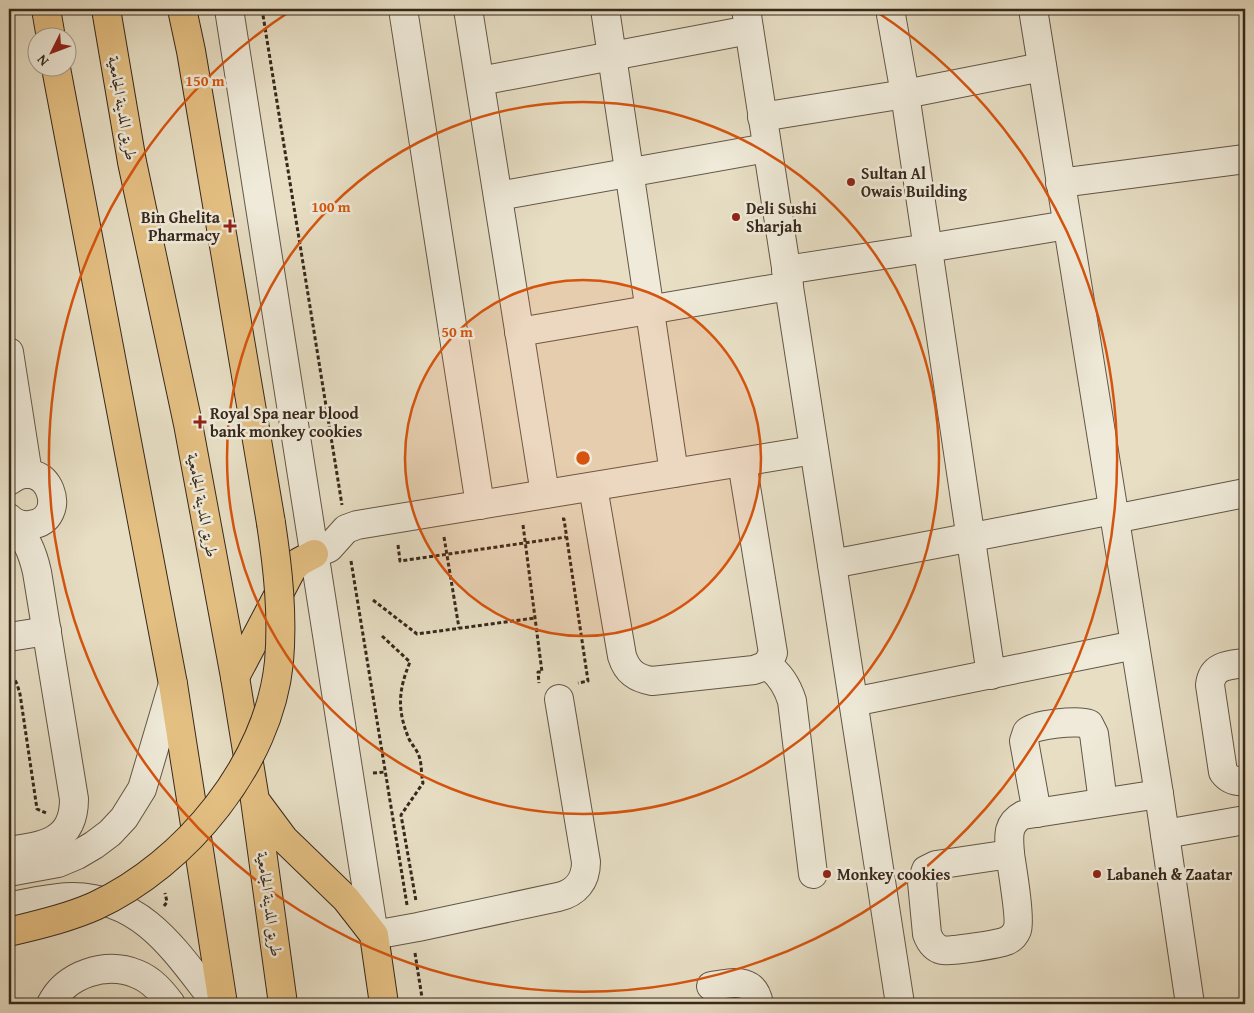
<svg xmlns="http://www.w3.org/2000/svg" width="1254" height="1013" font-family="'Gentium Book Plus',Amiri,serif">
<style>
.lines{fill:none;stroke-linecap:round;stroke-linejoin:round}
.minor-casing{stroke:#635646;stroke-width:30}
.major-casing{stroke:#37281c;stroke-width:30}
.path{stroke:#37281c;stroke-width:3;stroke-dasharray:4 2.5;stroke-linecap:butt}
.minor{stroke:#efead9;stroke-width:28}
.major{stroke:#e4bf82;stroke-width:28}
.major-bridge-casing{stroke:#37281c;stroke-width:30;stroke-linecap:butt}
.major-bridge{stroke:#e4bf82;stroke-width:28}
.ring{fill:none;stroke:#d6540e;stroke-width:2.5}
.poi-dot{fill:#8f2418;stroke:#efead9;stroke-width:2}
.labels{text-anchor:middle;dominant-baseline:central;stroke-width:5;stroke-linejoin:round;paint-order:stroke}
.street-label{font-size:16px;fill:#37281c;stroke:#efead9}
.poi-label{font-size:16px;font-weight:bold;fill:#37281c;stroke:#efead9;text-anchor:start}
.centre{fill:#d6540e;stroke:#efead9;stroke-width:2.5}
.ring-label{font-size:15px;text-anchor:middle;font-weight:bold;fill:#d6540e;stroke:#efead9;stroke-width:5;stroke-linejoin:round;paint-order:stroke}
</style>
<rect width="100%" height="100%" fill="#e7dec4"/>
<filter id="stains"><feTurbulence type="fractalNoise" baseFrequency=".004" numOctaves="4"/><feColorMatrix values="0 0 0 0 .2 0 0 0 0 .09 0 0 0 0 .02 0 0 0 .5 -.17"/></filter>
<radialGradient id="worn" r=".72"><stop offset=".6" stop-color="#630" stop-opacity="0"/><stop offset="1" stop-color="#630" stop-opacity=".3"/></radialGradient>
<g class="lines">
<g class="minor-casing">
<g id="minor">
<path d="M229,9L374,935L418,927L558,897C576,893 586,881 586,862L559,699"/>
<path d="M403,9L480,505"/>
<path d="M468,9L545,494"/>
<path d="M605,9L674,473"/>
<path d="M746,9L900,1004"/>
<path d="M890,9L905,94L991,675"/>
<path d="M1033,9L1159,794L1190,1004"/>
<path d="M480,81L749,30"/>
<path d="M762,117L905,94L1042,67"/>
<path d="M1060,183L1245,159"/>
<path d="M498,196L767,148"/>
<path d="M786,270L928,248L1067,225"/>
<path d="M519,332L789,286"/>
<path d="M9,352L28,474"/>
<path d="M9,481C48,452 72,520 30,525C22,526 15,524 9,518"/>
<path d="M593,487L622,656C627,672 636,678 652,681L754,670L767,665L773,653L742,462"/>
<path d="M1114,519L1245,493"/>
<path d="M314,554L329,548L346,529L357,525L814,450"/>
<path d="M832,564L1113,510"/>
<path d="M9,637L47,631"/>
<path d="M1245,663C1229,665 1212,665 1210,685L1223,772C1229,780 1235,782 1245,781"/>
<path d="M767,665C780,674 787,685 792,701L813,874"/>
<path d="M853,702L1135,645"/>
<path d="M1037,813L1024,741L1027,732C1035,724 1078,720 1089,724L1094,734L1103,802"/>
<path d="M1165,834L1245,820"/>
<path d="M9,851C44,846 74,842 74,799L37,572C32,550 26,538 11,521"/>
<path d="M1010,854C1012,867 1021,921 1017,930C1015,935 1011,939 1006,941C999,944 950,952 942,950C934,948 930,942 927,934L922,882L926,870L936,865Z"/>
<path d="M1010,854C1009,838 1006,824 1023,815L1159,794"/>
<path d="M9,872L58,863L77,855L94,845L110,833L124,818L142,789L173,684"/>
<path d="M9,906C30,903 52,897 73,897C145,898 177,954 217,1004"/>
<path d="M711,986C732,983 754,976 759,1004"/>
<path d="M51,1004C66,974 106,961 137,974C152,980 162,992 171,1004"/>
</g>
</g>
<g class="major-casing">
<g id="major">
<path d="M46,9L51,38"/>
<path d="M106,9L132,162L188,424L235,677L255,800L283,1004"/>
<path d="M182,9L191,51L271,523"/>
<path d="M56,68L173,684L223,1004"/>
<path d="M235,677L292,569L299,562L314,554"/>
<path d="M258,804L284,839L346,899L374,935L384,1004"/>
</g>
</g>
<g class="path">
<path d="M262,9L342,505"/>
<path d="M562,519H564L588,681L578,683"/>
<path d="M523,525L542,672H538L539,683"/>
<path d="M444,537L459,628"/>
<path d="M398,545L400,561L566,537"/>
<path d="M351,561L407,905"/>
<path d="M373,600L417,634L535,618"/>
<path d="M382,636L410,662C398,691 397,710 409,739C412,745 417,750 419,756C422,764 421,775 423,783L401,815L416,901"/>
<path d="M9,669L17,684L20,694L37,809L46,813"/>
<path d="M373,773L385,772"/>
<path d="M164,906L167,902L165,893"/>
<path d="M415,953L423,1004"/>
</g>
<use href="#minor" class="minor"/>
<use href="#major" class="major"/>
<g class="major-bridge-casing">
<path id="major-bridge" d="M9,932C37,925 68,918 95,906C186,864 269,763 279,662C283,615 278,569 271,523"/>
</g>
<use href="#major-bridge" class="major-bridge"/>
</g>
<circle cx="583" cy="458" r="178" fill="#d6540e" fill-opacity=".12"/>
<g class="ring">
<circle cx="583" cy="458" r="178"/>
<circle cx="583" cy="458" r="356"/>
<path d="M874 10A534 534 0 1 1 292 10"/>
</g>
<g class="poi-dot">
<circle cx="851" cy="182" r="5"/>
<circle cx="736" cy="217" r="5"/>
<path d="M227.5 218.5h5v5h5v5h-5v5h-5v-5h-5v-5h5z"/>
<path d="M197.5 414.5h5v5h5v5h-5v5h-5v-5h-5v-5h5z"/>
<circle cx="827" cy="874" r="5"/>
<circle cx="1097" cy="874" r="5"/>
</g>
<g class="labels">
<g class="street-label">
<text transform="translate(123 108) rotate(80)">طريق المدينة الجامعية</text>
<text transform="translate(203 505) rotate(79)">طريق المدينة الجامعية</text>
<text transform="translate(270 904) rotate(82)">طريق المدينة الجامعية</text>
</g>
<g class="poi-label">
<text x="861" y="173">Sultan Al<tspan x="861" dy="18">Owais Building</tspan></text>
<text x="746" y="208">Deli Sushi<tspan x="746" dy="18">Sharjah</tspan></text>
<text x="220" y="217" text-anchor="end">Bin Ghelita<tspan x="220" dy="18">Pharmacy</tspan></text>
<text x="210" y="413">Royal Spa near blood<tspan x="210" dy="18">bank monkey cookies</tspan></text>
<text x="837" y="874">Monkey cookies</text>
<text x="1107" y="874">Labaneh &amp; Zaatar</text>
</g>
</g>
<circle cx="583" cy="458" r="8" class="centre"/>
<g class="ring-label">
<text x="205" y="86">150 m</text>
<text x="331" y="212">100 m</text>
<text x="457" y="337">50 m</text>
</g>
<rect width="1254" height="1013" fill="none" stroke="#e7dec4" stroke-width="30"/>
<rect x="10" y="10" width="1234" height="993" fill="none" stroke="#37281c" stroke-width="2.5"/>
<rect x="15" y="15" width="1224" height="983" fill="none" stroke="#37281c"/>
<g transform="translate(52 52) rotate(228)"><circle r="24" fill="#efead9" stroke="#a59c8d"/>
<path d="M0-4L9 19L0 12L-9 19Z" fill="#8f2418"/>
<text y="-8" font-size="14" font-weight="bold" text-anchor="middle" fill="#37281c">N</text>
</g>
<rect width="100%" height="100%" filter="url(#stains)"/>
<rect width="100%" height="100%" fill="url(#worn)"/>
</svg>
